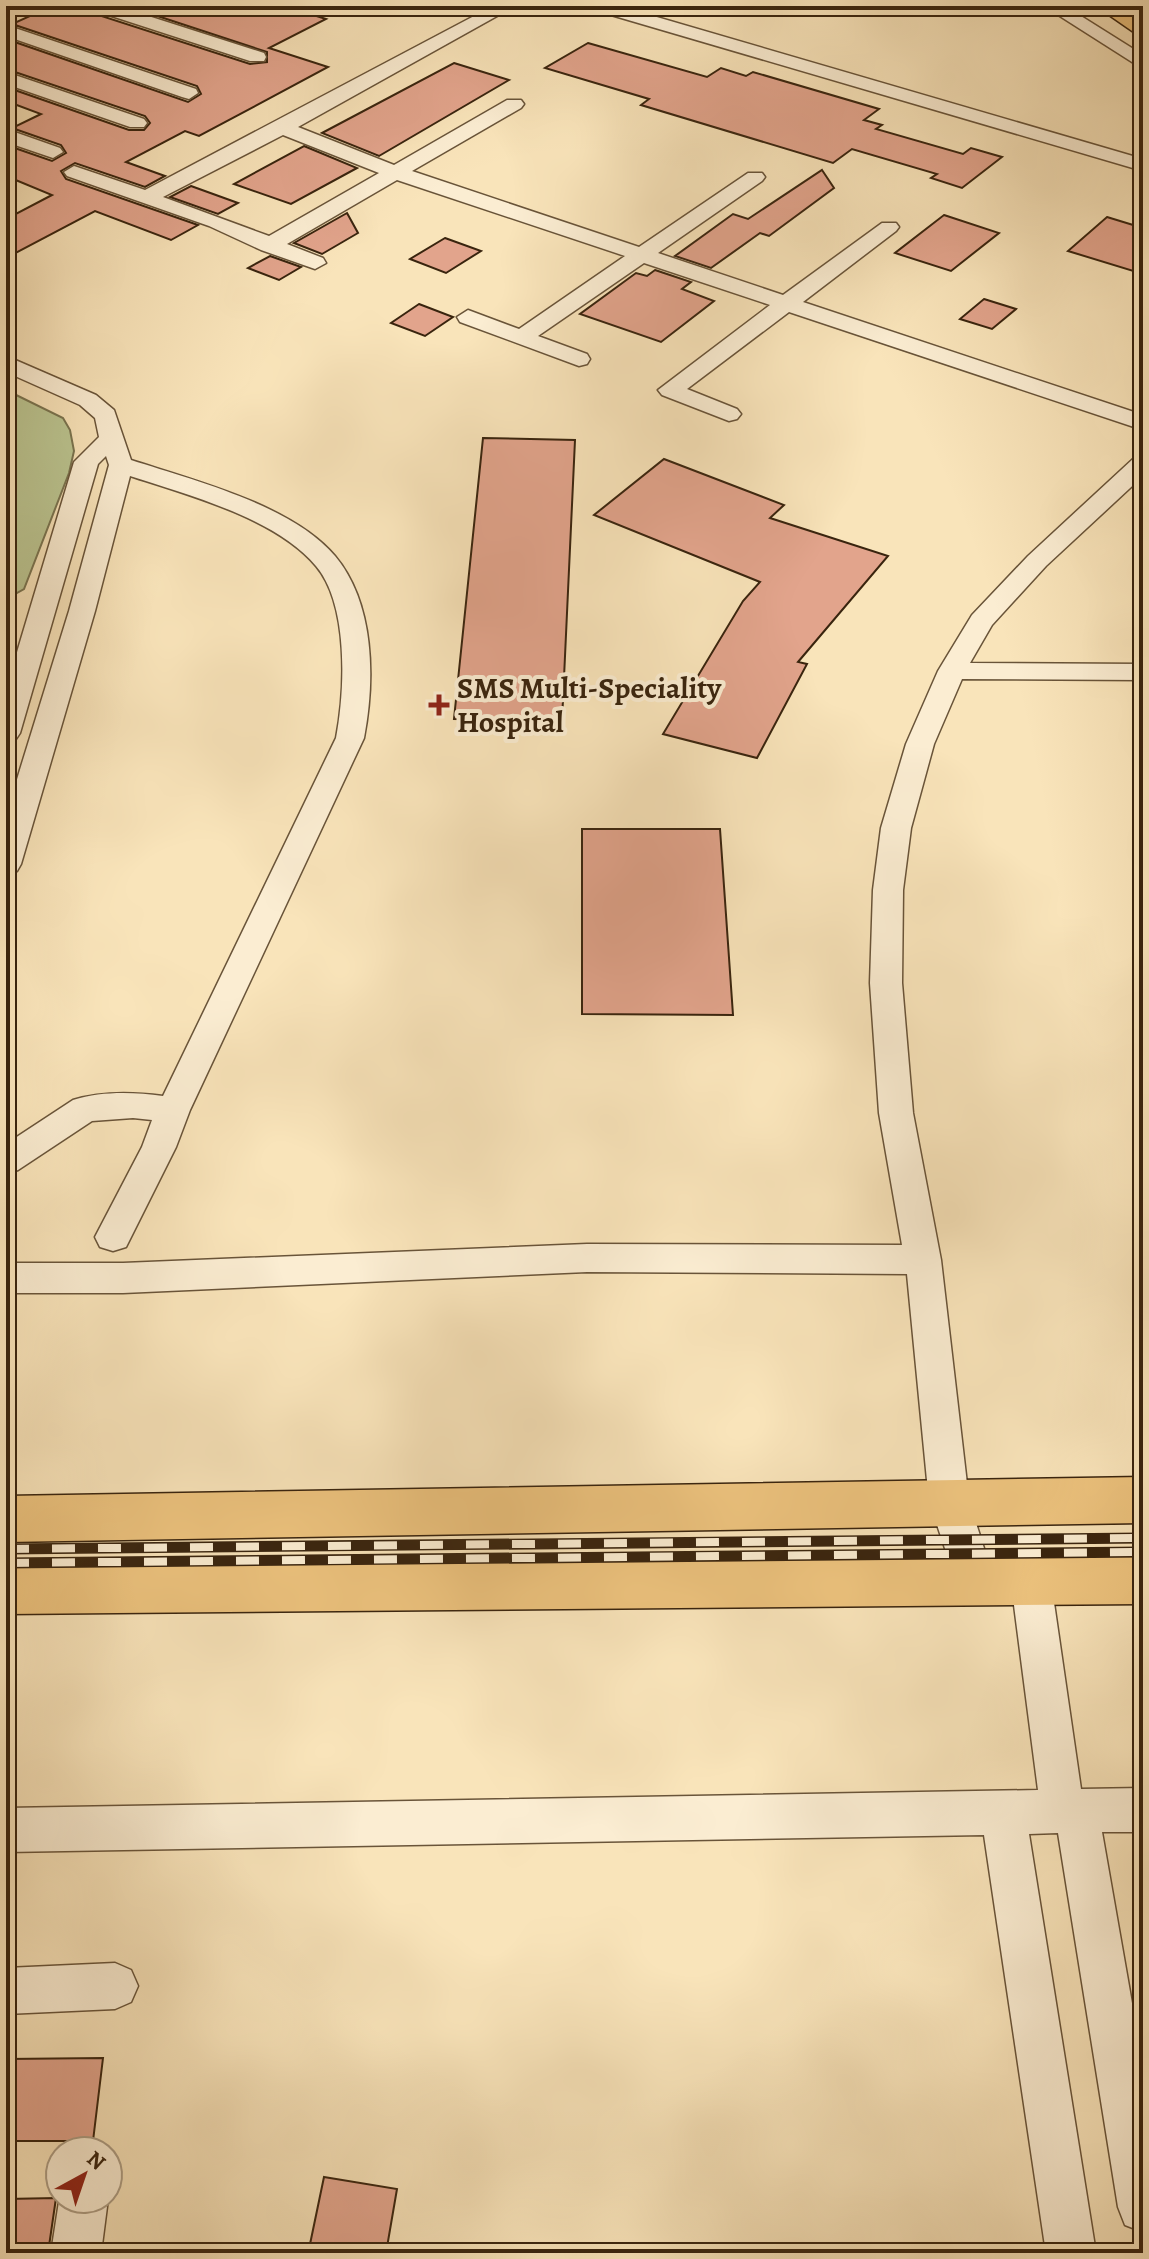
<svg xmlns="http://www.w3.org/2000/svg" width="1149" height="2259" font-family="Alegreya,serif">
<style>
.green{fill:#bbc591;stroke:#7a7450;stroke-width:2}
.building{fill:#e2a48c;stroke:#39240e;stroke-width:2}
.lines{fill:none;stroke-linecap:round;stroke-linejoin:round}
.minor-casing{stroke:#695439;stroke-width:3}
.major-casing{stroke:#39240e;stroke-width:3}
.highway-casing{stroke:#39240e;stroke-width:3}
.minor{fill:#fbedd2;fill-rule:evenodd}
.major{fill:#ecc27d;fill-rule:evenodd}
.highway{fill:#ecc27d;fill-rule:evenodd}
.rail-casing{stroke:#39240e;stroke-width:11}
.rail{stroke:#fbedd2;stroke-width:8;stroke-dasharray:23;stroke-linecap:butt}
.poi-dot{fill:#8f2418;stroke:#fbedd2;stroke-width:3}
.labels{text-anchor:middle;dominant-baseline:central;stroke-width:8;stroke-linejoin:round;paint-order:stroke}
.poi-label{font-size:30px;font-weight:bold;fill:#39240e;stroke:#fbedd2;text-anchor:start}
</style>
<rect width="100%" height="100%" fill="#f9e4ba"/>
<filter id="stains"><feTurbulence type="fractalNoise" baseFrequency=".0025" numOctaves="4"/><feColorMatrix values="0 0 0 0 .2 0 0 0 0 .09 0 0 0 0 .02 0 0 0 .5 -.17"/></filter>
<radialGradient id="worn" r=".72"><stop offset=".6" stop-color="#630" stop-opacity="0"/><stop offset="1" stop-color="#630" stop-opacity=".3"/></radialGradient>
<path class="green" d="M6,390L63,418L70,430L74,451L69,473L24,589L6,599Z"/>
<g class="building">
<path d="M52,6H87L92,13L250,64L267,62V52L127,6H285L326,19L269,48L328,67L199,136L185,131L126,162L165,176L145,187L75,163L61,171L66,179L198,225L171,240L95,211L6,258V219L52,195L6,176V145L52,161L66,153L61,145L12,128L41,114L6,101V87L129,130H144L150,123L145,116L6,69V39L188,102L201,94L197,86L12,24Z"/>
<path d="M588,43L707,77L721,68L746,76L753,72L879,109L864,120L882,125L876,129L963,154L971,148L1002,157L962,188L931,178L937,174L852,149L833,163L641,105L649,99L545,68Z"/>
<path d="M454,63L509,80L379,156L322,133Z"/>
<path d="M304,146L357,168L291,204L234,184Z"/>
<path d="M822,170L834,188L769,236L760,233L711,268L675,256L733,214L748,219Z"/>
<path d="M191,186L238,203L218,214L170,197Z"/>
<path d="M347,213L358,233L322,254L294,243Z"/>
<path d="M944,215L999,233L951,271L895,253Z"/>
<path d="M1107,217L1143,228V274L1068,251Z"/>
<path d="M445,238L481,251L446,273L410,259Z"/>
<path d="M270,256L301,267L279,280L248,268Z"/>
<path d="M655,270L691,282L682,289L714,301L661,342L580,314L636,273L647,276Z"/>
<path d="M984,299L1016,309L992,329L960,319Z"/>
<path d="M419,304L453,317L425,336L391,323Z"/>
<path d="M483,438L575,440L562,721L454,719Z"/>
<path d="M664,459L784,505L770,518L888,556L798,662L807,664L757,758L663,734L743,601L760,582L594,515Z"/>
<path d="M582,829H720L733,1015L582,1014Z"/>
<path d="M103,2058L93,2141H6V2059Z"/>
<path d="M324,2177L397,2189L386,2253H336L309,2249Z"/>
<path d="M56,2198L48,2253H6V2199Z"/>
</g>
<g class="lines">
<g class="minor-casing">
<g id="minor">
<path d="M90,6H117L264,53L266,57L264,61H250L93,10Z"/>
<path d="M493,6H515L298,127L394,165L507,100H521L524,104L521,108L412,171L639,247L748,173H762L765,177L762,181L658,253L783,295L882,223H896L899,227L896,231L803,302L1143,415V430L789,312L687,389L737,409L741,414L737,419L729,421L662,395L658,390L770,305L644,263L538,336L587,354L590,359L587,364L579,366L460,322L457,317L468,310L519,329L625,256L397,180L287,244L323,258L326,263L315,269L261,250L209,226L67,176L64,172L74,166L145,190ZM283,135L379,173L269,236L163,197Z"/>
<path d="M591,6H619L1143,159V171L594,10Z"/>
<path d="M1044,6H1065L1143,55V69Z"/>
<path d="M6,25L196,89L198,93L189,99L182,97L6,36Z"/>
<path d="M6,72L144,119L147,123L144,127H130L6,84Z"/>
<path d="M6,129L60,148L63,152L53,158L6,142Z"/>
<path d="M6,356L96,395L114,410L131,460C193,480 292,505 335,556C375,604 375,680 364,738L190,1110L176,1147L126,1247L113,1251L100,1247L95,1237L142,1147L152,1120L133,1118L92,1121L18,1170L6,1174V1144L73,1100C102,1091 133,1092 163,1096L336,738C345,691 349,605 316,566C276,518 188,495 130,476L95,611L21,864L17,871L6,874V815L69,611L109,465L106,456L98,464L20,733L16,739L6,742V689L74,462L99,437L95,418L80,405L6,372Z"/>
<path d="M1143,456V476L1046,566L992,625L970,663L1143,664V680L962,679L934,744L911,828L903,890L902,983L913,1113L941,1260L969,1501L995,1583L989,1596L975,1602L961,1596L929,1501L907,1274L587,1272L123,1293H6V1263H123L587,1244L902,1245L879,1113L870,983L873,890L881,828L906,744L938,671L972,615L1028,556L1134,458Z"/>
<path d="M1031,1563L1045,1569L1051,1582L1081,1789L1143,1788V1832H1102L1143,2066V2232L1125,2225L1118,2207L1058,1833L1029,1834L1096,2253H1046L984,1835L6,1852V1808L1038,1790L1011,1582L1017,1569Z"/>
<path d="M115,1963L131,1970L138,1986L131,2002L115,2009L6,2014V1968Z"/>
<path d="M60,2195V2199H108L101,2253H51Z"/>
</g>
</g>
<g class="major-casing">
<g id="major">
<path d="M1143,1477V1523L6,1542V1496Z"/>
<path d="M1143,1556V1604L6,1614V1566Z"/>
</g>
</g>
<g class="highway-casing">
<path id="highway" d="M1096,6H1123L1143,18V35L1135,33Z"/>
</g>
<use href="#minor" class="minor"/>
<use href="#major" class="major"/>
<use href="#highway" class="highway"/>
<g class="rail-casing">
<g id="rail">
<path d="M6,1549L1143,1538"/>
<path d="M6,1563L1143,1552"/>
</g>
</g>
<use href="#rail" class="rail"/>
</g>
<path class="poi-dot" d="M435 693h8v8h8v8h-8v8h-8v-8h-8v-8h8z"/>
<g class="labels">
<g class="poi-label">
<text x="457" y="688">SMS Multi-Speciality<tspan x="457" dy="34">Hospital</tspan></text>
</g>
</g>
<rect width="1149" height="2259" fill="none" stroke="#f9e4ba" stroke-width="32"/>
<rect x="8" y="8" width="1133" height="2243" fill="none" stroke="#39240e" stroke-width="4"/>
<rect x="16" y="16" width="1117" height="2227" fill="none" stroke="#39240e" stroke-width="2"/>
<g transform="translate(84 2175) rotate(40)"><circle r="38" fill="#fbedd2" stroke="#ad9d84" stroke-width="2"/>
<path d="M0-6L14 30L0 20L-14 30Z" fill="#8f2418"/>
<text y="-12" font-size="22" font-weight="bold" text-anchor="middle" fill="#39240e">N</text>
</g>
<rect width="100%" height="100%" filter="url(#stains)"/>
<rect width="100%" height="100%" fill="url(#worn)"/>
</svg>
